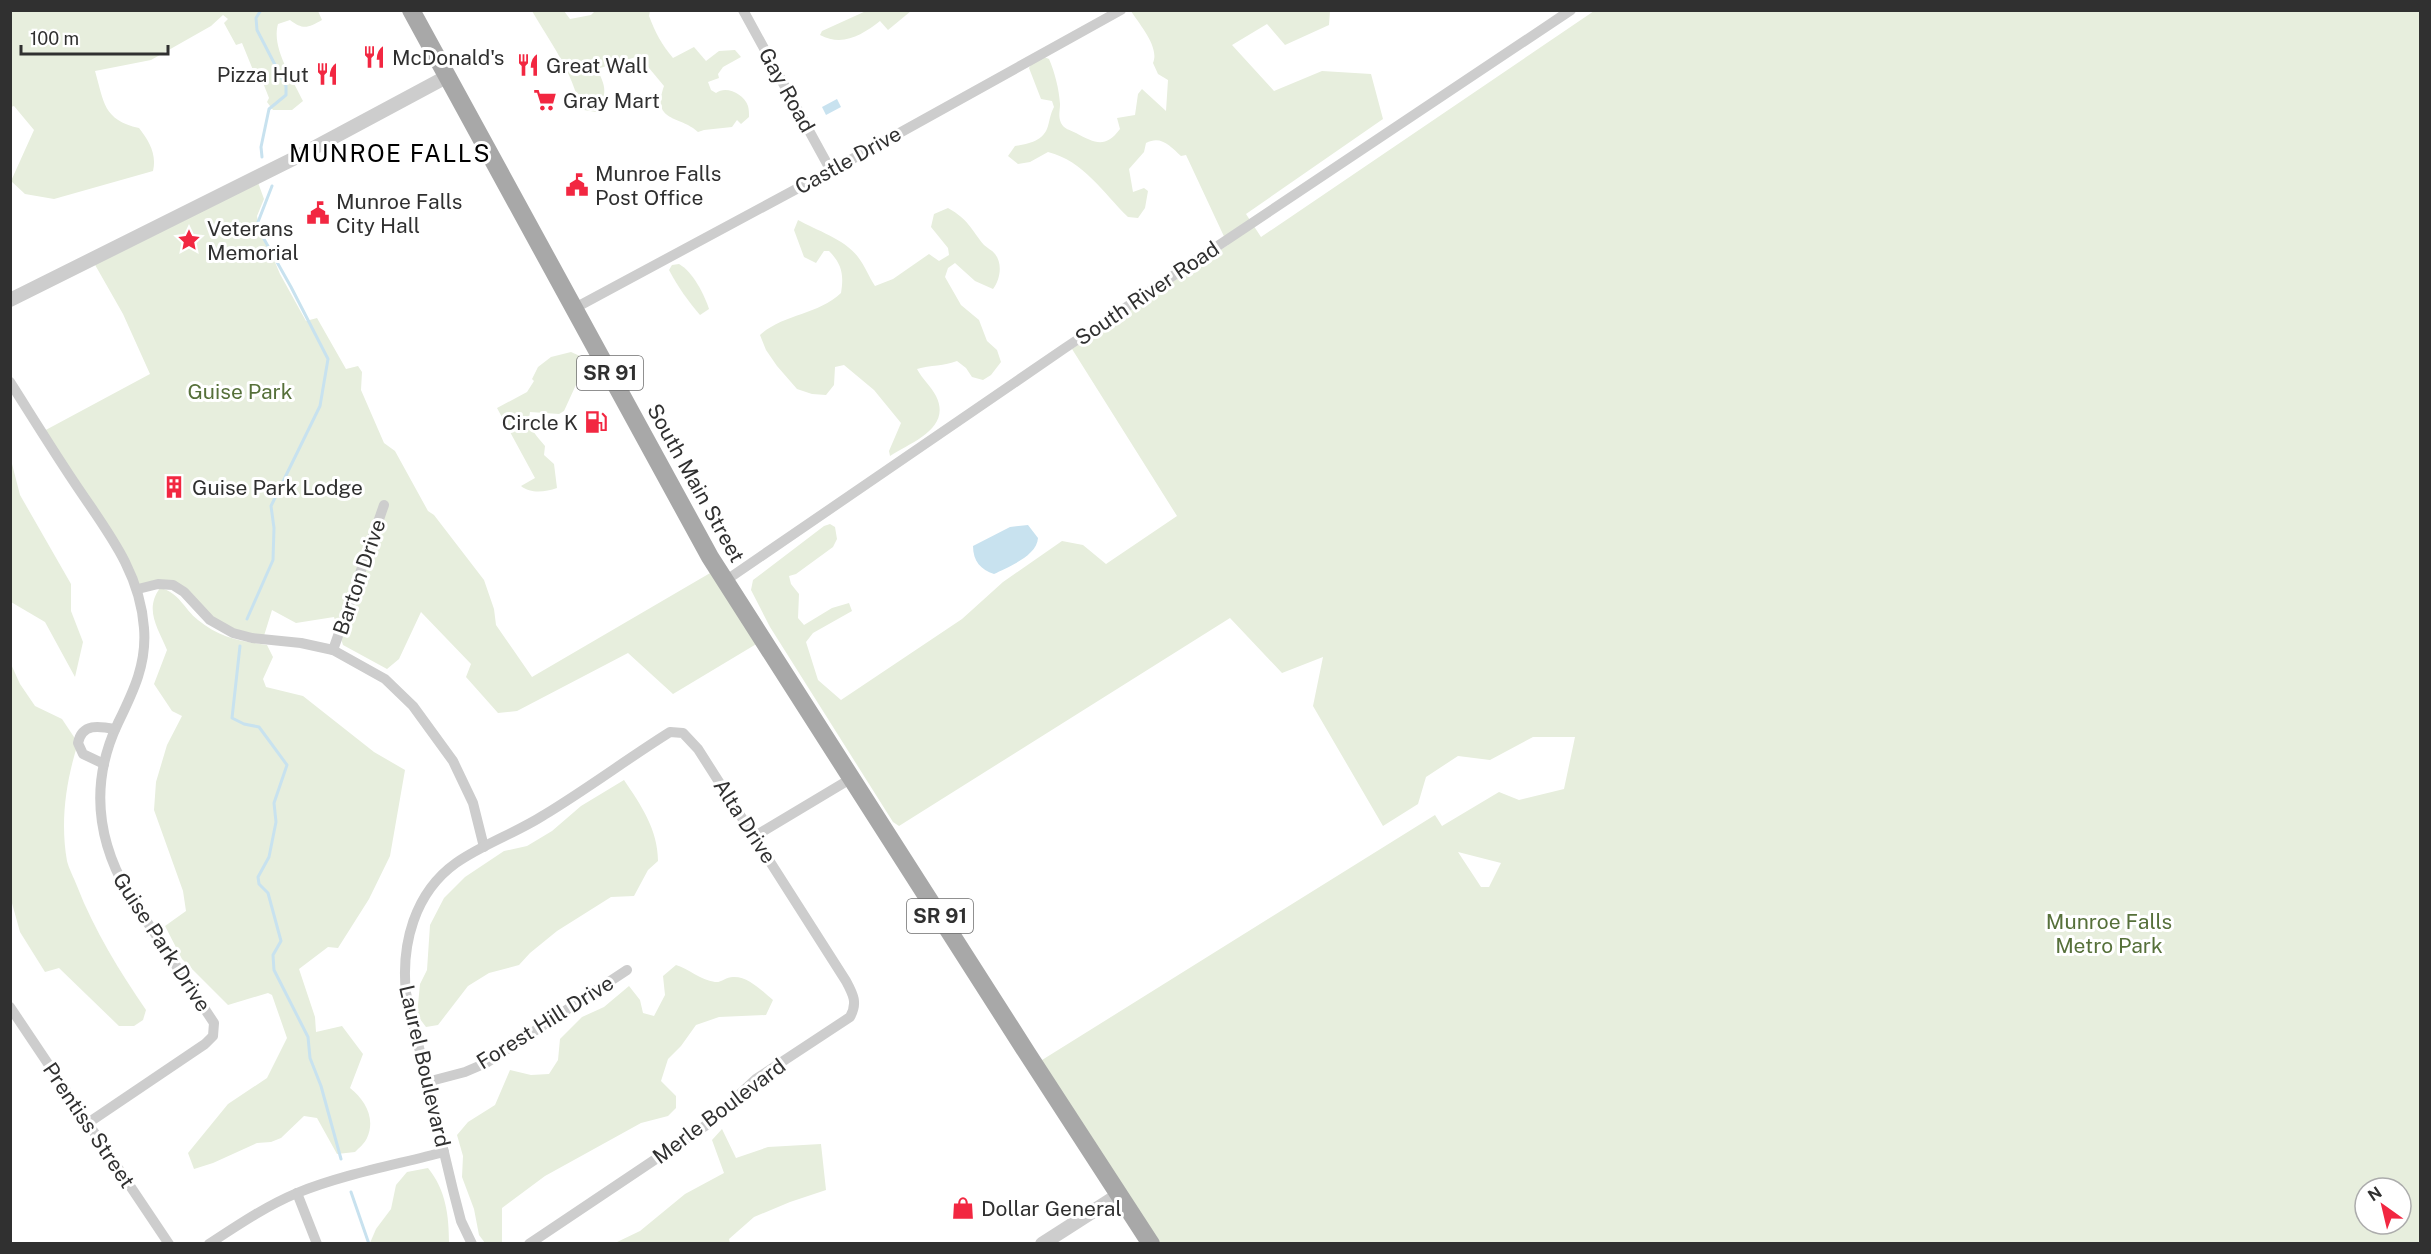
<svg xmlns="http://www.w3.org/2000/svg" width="2431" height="1254" font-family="'Public Sans',sans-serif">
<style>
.green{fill:#e7eedd;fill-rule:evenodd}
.water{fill:#c8e2ef}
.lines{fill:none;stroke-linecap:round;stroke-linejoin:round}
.stream{stroke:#c8e2ef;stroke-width:3}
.minor{stroke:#cdcdcd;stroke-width:10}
.tertiary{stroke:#cdcdcd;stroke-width:14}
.primary{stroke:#a8a8a8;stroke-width:18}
.rail{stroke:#858585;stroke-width:3;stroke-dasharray:6 4.5;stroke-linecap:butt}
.labels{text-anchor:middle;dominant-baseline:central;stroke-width:6;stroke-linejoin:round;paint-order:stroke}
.shield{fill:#fff;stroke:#6e6e6e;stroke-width:1.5}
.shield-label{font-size:20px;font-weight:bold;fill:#303030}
.poi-label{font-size:21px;fill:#303030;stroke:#fff;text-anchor:start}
.street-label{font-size:21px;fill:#303030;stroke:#fff}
.park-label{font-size:21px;fill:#56703a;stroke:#fff}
.quarter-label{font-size:24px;letter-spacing:1.5px;fill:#000;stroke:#fff}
</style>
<rect width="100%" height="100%" fill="#fff"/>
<g class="green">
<path d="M318,11L322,20C308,28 303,30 290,20L278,24C271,48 293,79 303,101L292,110H273L267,102L269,98L258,70H253L242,43L236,45L224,23L228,19L223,15L211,26L151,60L95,71C104,102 103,120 139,128C149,141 157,154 153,171L54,199L25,194L11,181L34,130L14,106L11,107V11Z"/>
<path d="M532,11H564L570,19L591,15L595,11H650L649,16C655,32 662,45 673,58L694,47L706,61L719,51L735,50L741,57L723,67L718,74L719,78L708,82L711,90L716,93C726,85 744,94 748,106C749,110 749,113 749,117L741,124L737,120L732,127L704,130L698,132C680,115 651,123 664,86L639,56L597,69C606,87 608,94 596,112L584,110L579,107C575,75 548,39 532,11Z"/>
<path d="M866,11H911L888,30L880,21C862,35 843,47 820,35L822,31Z"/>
<path d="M1131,11H1330L1329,25L1285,45L1267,24L1232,45L1274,91L1322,71L1371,74L1383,119L1246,214L1261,237L1594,11H2420V1243H1151L1034,1065L1435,815L1442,826L1499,792L1519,800L1564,789L1575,737H1533L1490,760L1458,756L1426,777L1418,804L1383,826L1313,706L1323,657L1282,673L1230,618L899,826L893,822L770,627L751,590L753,580L824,526L830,524L835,527L837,539L833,547L796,574L789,576L791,584L799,594L798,618L804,625L832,608L849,603L852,611L813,633L806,642L818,680L841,700L962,619L1003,582L1062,541L1083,545L1106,564L1177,516L1072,349L1228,245L1186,155L1181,156C1170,146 1161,135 1146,143L1144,152L1129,169L1133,192L1144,188L1148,191L1145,208L1138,218L1128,217C1103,193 1084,161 1048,152L1030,162L1018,164L1008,156L1015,146C1028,144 1044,141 1048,126C1050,119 1050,115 1054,107L1052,101L1041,99L1029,68L1033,61L1044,57L1049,59C1055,73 1059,89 1060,104C1060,111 1058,116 1061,123C1064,129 1070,130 1076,133C1095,143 1105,149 1120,129L1117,118L1135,115L1138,94L1142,89L1166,111L1168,80L1158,74L1153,63C1160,47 1139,24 1131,11ZM1458,852L1501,863L1489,887H1481ZM2365,1188H2401V1224H2365Z"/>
<path d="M256,177L264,199L257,216L258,222L280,274L306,321L317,318L346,369L358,366L362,372L361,390L384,443L395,451L428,511L434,515L484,580L494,609L496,625L532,677L717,569L763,640L673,694L628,653L517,711L498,713L466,677L471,664L421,612L399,659L387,669L343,645L334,617L296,623L272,610L263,639L233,633L173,585L138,589L42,432L150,374L123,314L94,263Z"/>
<path d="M948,208C969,220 970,228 984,245C987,248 992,250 995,254C1003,264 1000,280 993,289L975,281L955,263L948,268L945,277L961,305L979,320L987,341L997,350L1001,362L991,375L983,380L972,377L966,368L957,361C945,366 930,365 917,369C922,379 931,386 936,396C952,428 912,442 890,456L889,451L901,423L874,390L844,365L835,367L834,385L826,395L812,394L797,389L777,366L766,350L760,335C783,314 818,315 841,293C844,275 842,264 829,251H824L816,263L804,257L794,230L798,220C816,230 846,240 858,257C865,266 869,277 875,286L893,279L929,254L939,261L949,255L948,248L931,227L934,214Z"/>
<path d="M679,264C693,272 704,294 709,309L700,315C688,301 678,287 669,270L672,265Z"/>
<path d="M571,352L580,356L585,365L564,411L559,414L530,412C527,427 536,435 545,446L544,455L554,464L557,488C545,492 531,494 521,486L535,478L497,408L527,392L534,381L532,379L538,367L551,357Z"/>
<path d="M11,460L20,495L71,584V611L83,642L75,677L45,622L11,602Z"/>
<path d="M160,588C179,592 184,609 198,620C220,638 240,641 267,645L273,657L263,679L266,687L303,696L374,752L405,770L390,856L369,899L338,948L328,947L299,969L315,1017L316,1032L342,1026L363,1054L350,1088C365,1100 376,1118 367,1138C365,1143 359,1148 355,1152L337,1154L317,1118L304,1116L281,1138L271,1142L257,1143L213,1163L194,1169L188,1153L228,1104L267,1078L287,1038L272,995L268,993L228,1005L182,959L165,926L186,911L183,891L154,810L156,782L167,745L182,716L172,711L154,684L167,650C158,628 144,610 160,588Z"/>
<path d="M10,662L20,684L35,706L62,719L78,743C66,781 60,821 67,861C69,869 74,878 77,886C94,930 120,972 146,1010L143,1020L134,1026H119L59,968L45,972L20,932L10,896Z"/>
<path d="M624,780C641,805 658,830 658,861L648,870L634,896L611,897L557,931L530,953L519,965L489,973L468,986L438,1025L426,1027L417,1015L420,984L427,970L430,925L444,898L465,877L504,851L527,846L552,831L581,806Z"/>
<path d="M676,965C689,969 700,980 715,982C721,983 726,977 733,977C748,976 762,991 773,1000L766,1015L719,1017L696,1025L681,1046L668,1059L661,1081L676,1096V1108L668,1116L641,1123L545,1176L502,1208V1242L485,1243L479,1235L474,1209L462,1177L463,1156L457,1135L468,1122L495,1105L510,1070L531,1075L549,1074L558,1060L560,1039L582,1017L604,1007L629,986L640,1000L643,1013L654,1016L665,995L663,976Z"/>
<path d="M722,1129L736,1158L768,1147L821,1144L826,1190L790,1202L754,1217L729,1239L730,1243H615L640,1231L685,1194L724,1173L712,1140Z"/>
<path d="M428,1168C446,1190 449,1216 449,1243H370L376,1229L391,1209L396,1185L407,1172Z"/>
</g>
<g class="water">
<path d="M837,99L841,107L826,115L822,107Z"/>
<path d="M1028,525L1038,538C1037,556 1008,567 994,574C981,570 973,561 973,546L1010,527Z"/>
</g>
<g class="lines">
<g class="stream">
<path d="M261,10L256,18L257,30L286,86V95L269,109L261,147L262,157"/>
<path d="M247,619L273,560L274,528L271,506L320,406L328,359L291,287L264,239L258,222L272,186"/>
<path d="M240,646L232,718L244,724L259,727L287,765L274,803L276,822L269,857L258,877L259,884L268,893L281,941L273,955L274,970L308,1037L310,1058L321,1086L341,1159"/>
<path d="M351,1192L369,1244"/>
</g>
<g class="minor">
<path d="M743,10L830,169"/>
<path d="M575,308L867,151L1121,10"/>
<path d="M10,382C31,415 52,449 74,482C105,529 140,570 144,628C147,664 133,692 118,723C90,782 96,838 128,893L214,1023L213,1036L205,1044L88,1123"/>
<path d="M725,581L1065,348L1571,10"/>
<path d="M138,589L158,584L173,585L184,592L210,620L233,633L252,638L301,643L333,650L385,679L413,706L453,761L473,803L484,847"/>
<path d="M333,650L384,505"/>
<path d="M104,764L83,754L78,743C82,723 99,726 115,729"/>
<path d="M755,836L852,778"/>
<path d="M10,1007L169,1244"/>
<path d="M427,1082L465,1072L486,1063L627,970"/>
<path d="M297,1193L317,1244"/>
<path d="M209,1244C238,1225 266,1206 297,1193C344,1174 395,1165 444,1152"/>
<path d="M472,1244L461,1221L453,1190L406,993C401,945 414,893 456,863C483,844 516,833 544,815C587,789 627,759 670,732L683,733L698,749L846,981C853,994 858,1003 850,1017L756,1079L708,1124L529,1244"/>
</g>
<g class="tertiary">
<path d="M10,300L295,158L448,76"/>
<path d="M1042,1244L1120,1194"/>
</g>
<path class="primary" d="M411,10L710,557L1027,1053L1151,1244"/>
<path class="rail" d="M10,11L11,10"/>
</g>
<defs>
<g id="restaurant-bare" transform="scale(1.8)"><path d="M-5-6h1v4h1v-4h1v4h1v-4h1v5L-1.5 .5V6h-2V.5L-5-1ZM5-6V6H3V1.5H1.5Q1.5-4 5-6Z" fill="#f22741" stroke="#fff" stroke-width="2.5" paint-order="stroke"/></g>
<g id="supermarket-bare" transform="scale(1.8)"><path d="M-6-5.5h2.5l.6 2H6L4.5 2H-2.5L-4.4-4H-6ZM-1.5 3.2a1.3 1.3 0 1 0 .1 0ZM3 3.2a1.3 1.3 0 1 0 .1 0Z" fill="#f22741" stroke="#fff" stroke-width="2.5" paint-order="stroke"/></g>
<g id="civic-bare" transform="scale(1.8)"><path d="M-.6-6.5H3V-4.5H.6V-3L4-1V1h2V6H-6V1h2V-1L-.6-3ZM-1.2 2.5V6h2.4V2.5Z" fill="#f22741" stroke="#fff" stroke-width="2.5" paint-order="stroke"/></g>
<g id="sight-bare" transform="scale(1.8)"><path d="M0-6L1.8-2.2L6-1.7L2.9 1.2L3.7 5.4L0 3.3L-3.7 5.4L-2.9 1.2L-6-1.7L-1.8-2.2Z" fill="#f22741" stroke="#fff" stroke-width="2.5" paint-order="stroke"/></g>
<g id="fuel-bare" transform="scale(1.8)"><path d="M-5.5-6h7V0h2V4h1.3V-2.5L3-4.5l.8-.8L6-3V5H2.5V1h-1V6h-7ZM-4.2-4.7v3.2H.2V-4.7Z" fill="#f22741" stroke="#fff" stroke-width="2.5" paint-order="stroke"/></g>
<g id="building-bare" transform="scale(1.8)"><path d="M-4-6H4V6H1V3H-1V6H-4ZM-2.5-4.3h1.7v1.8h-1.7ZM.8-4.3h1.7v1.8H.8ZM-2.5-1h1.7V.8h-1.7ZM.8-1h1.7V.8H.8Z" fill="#f22741" stroke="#fff" stroke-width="2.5" paint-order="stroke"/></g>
<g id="shop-bare" transform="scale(1.8)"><path d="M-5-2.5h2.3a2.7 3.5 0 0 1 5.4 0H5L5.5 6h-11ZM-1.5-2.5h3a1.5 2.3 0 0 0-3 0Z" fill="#f22741" stroke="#fff" stroke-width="2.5" paint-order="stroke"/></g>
</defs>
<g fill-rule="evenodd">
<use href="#restaurant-bare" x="374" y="57"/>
<use href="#restaurant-bare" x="528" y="65"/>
<use href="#restaurant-bare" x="327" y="74"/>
<use href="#supermarket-bare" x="545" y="100"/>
<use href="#civic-bare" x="577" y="185"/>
<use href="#civic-bare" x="318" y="213"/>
<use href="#sight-bare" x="189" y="240"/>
<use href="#fuel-bare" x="596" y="422"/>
<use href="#building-bare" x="174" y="487"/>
<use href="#shop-bare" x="963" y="1208"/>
</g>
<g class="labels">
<g class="shield">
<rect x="577" y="356" width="66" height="34" rx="4.5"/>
<rect x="907" y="899" width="66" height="34" rx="4.5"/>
</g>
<g class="shield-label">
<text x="610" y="373">SR 91</text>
<text x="940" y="916">SR 91</text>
</g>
<g class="poi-label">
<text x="392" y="57">McDonald's</text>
<text x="546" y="65">Great Wall</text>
<text x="309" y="74" text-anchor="end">Pizza Hut</text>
<text x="563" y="100">Gray Mart</text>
<text x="595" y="173">Munroe Falls<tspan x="595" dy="24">Post Office</tspan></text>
<text x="336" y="201">Munroe Falls<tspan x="336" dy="24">City Hall</tspan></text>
<text x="207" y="228">Veterans<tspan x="207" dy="24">Memorial</tspan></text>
<text x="578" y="422" text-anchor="end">Circle K</text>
<text x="192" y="487">Guise Park Lodge</text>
<text x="981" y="1208">Dollar General</text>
</g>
<g class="street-label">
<text transform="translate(787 90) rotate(61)">Gay Road</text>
<text transform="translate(848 160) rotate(-29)">Castle Drive</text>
<text transform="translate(1147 293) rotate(-34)">South River Road</text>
<text transform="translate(696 483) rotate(61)">South Main Street</text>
<text transform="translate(359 577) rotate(-71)">Barton Drive</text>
<text transform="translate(745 821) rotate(57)">Alta Drive</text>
<text transform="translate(162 942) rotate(57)">Guise Park Drive</text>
<text transform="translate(545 1022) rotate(-32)">Forest Hill Drive</text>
<text transform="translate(425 1066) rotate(77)">Laurel Boulevard</text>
<text transform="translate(719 1111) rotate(-37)">Merle Boulevard</text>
<text transform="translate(89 1125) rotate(56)">Prentiss Street</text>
</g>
<g class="park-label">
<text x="240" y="391">Guise Park</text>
<text x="2109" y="921">Munroe Falls<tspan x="2109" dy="24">Metro Park</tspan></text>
</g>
<g class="quarter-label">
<text x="390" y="153">MUNROE FALLS</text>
</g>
</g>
<rect width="2431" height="1254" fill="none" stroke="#303030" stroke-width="24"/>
<g transform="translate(2383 1206) rotate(326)"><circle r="28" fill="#ffffff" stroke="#acacac" stroke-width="1.5"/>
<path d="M0-4.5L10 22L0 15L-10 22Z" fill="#f22741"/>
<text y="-9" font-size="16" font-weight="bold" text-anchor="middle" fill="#303030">N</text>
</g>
<path d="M21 45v9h147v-9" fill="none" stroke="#303030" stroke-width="3"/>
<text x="30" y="45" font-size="18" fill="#303030" stroke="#ffffff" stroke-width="4.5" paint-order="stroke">100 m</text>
</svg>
